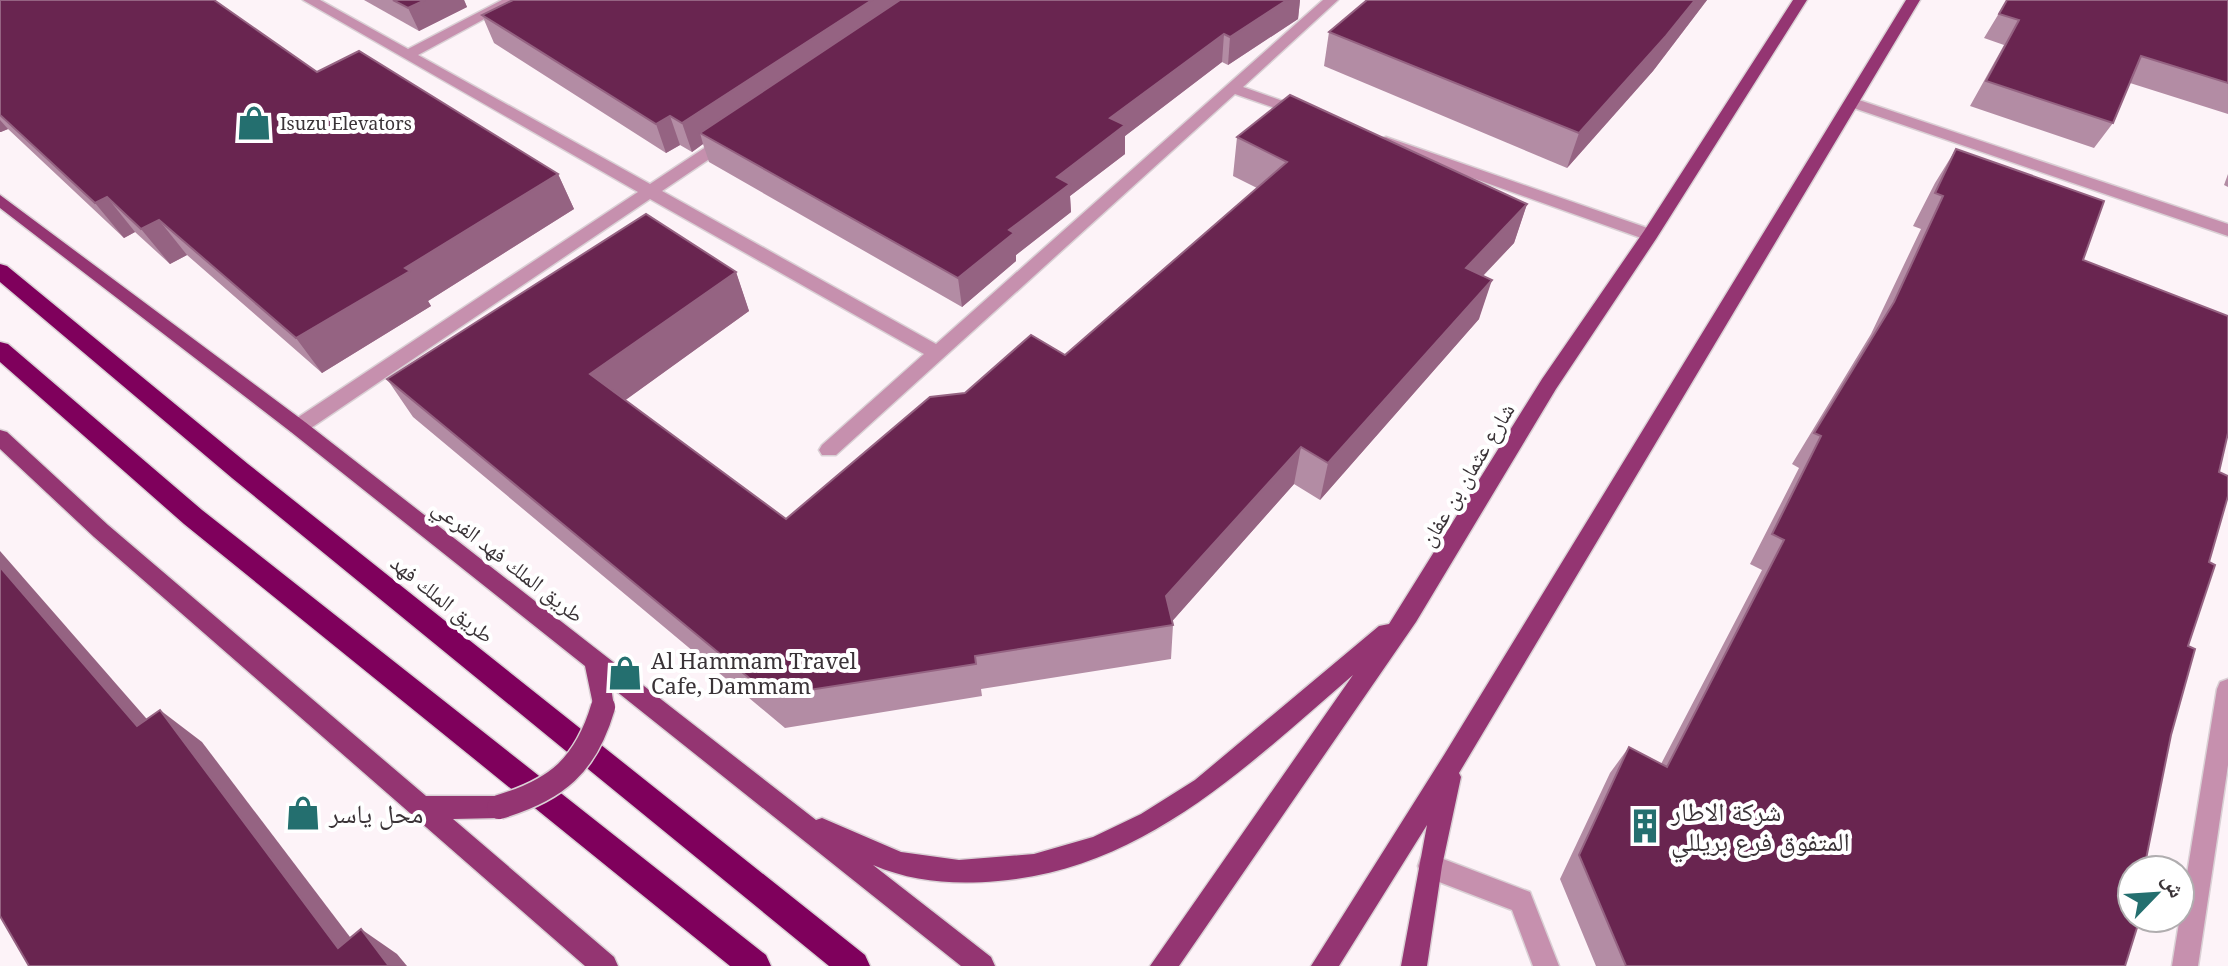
<svg xmlns="http://www.w3.org/2000/svg" width="2228" height="966" font-family="'Noto Serif','Noto Naskh Arabic',serif">
<style>
.lines{fill:none;stroke-linecap:round;stroke-linejoin:round}
.minor-casing{stroke:#dad0d5;stroke-width:3}
.major-casing{stroke:#dad0d5;stroke-width:3}
.highway-casing{stroke:#dad0d5;stroke-width:3}
.minor{fill:#c690ae;fill-rule:evenodd}
.major{fill:#943572;fill-rule:evenodd}
.highway{fill:#7f005c;fill-rule:evenodd}
.major-bridge-casing{stroke:#dad0d5;stroke-width:27;stroke-linecap:butt}
.major-bridge{stroke:#943572;stroke-width:24}
.wall{fill:#b38ca4}
.shaded-wall{fill:#956382}
.building{fill:#692550;stroke:#956382;stroke-width:2}
.labels{text-anchor:middle;dominant-baseline:central;stroke-width:8;stroke-linejoin:round;paint-order:stroke}
.far-poi-label{font-size:18px;fill:#3a3337;stroke:#fff;text-anchor:start}
.street-label{font-size:22px;fill:#3a3337;stroke:#fff}
.poi-label{font-size:22px;fill:#3a3337;stroke:#fff;text-anchor:start}
.near-poi-label{font-size:26px;fill:#3a3337;stroke:#fff;text-anchor:start}
</style>
<rect width="100%" height="100%" fill="#fdf3f8"/>
<g class="lines">
<g class="minor-casing">
<g id="minor">
<path d="M303,0H320L408,49L502,0H519L418,55L650,184L721,137H733V143L662,191L936,344L1323,0H1338L1243,87L1308,110V116H1298L1235,94L836,455H822L819,450L822,445L924,354L650,199L305,432H291L288,427L291,422L638,192Z"/>
<path d="M1853,98L2228,224V236L1848,106V100Z"/>
<path d="M1386,137L1656,231L1658,235L1650,241L1644,239L1380,145V139Z"/>
<path d="M2228,679V765L2198,966H2172L2217,689L2220,682Z"/>
<path d="M1430,854L1530,892L1559,966H1533L1512,910L1421,875L1418,866L1421,857Z"/>
</g>
</g>
<g class="major-casing">
<g id="major">
<path d="M1793,0H1807L1656,239L1556,389L1416,622L1179,966H1150L1353,675C1247,766 1144,869 998,881C954,885 913,882 873,865L991,957L995,966H961L611,687L614,707L611,714L603,717L595,714L585,666L291,432L0,208V195L305,422L816,820L822,818L901,852L959,860L1034,854L1093,837L1141,814L1195,780L1379,626L1389,624L1542,379L1644,231Z"/>
<path d="M1906,0H1920L1459,773L1461,777L1442,866L1427,966H1401L1427,825L1339,966H1311L1444,755Z"/>
<path d="M0,430L7,432L108,525L426,796H499L508,799L511,807L508,815L499,818L453,819L614,957L618,966H585L94,537L0,449Z"/>
</g>
</g>
<g class="highway-casing">
<g id="highway">
<path d="M0,264L7,266L248,464L865,955L870,966H829L232,478L0,282Z"/>
<path d="M0,342L8,344L202,510L766,955L771,966H730L184,524L0,362Z"/>
</g>
</g>
<use href="#minor" class="minor"/>
<use href="#major" class="major"/>
<use href="#highway" class="highway"/>
<g class="major-bridge-casing">
<path id="major-bridge" d="M499,807C557,790 586,765 603,707"/>
</g>
<use href="#major-bridge" class="major-bridge"/>
</g>
<g class="wall">
<path d="M0,0L317,72L558,174L574,209L428,301L431,306L322,373L187,255L170,264L135,232L124,238L8,129L0,132Z"/>
<path d="M364,0H464L467,7L419,31Z"/>
<path d="M513,0H1300L1298,19L1228,65L1222,62L1125,136V154L1070,196L1071,212L1016,255V261L962,307L709,162L703,144L692,152L680,145L666,153L494,43L482,15Z"/>
<path d="M1367,0H1707L1653,71L1567,168L1324,66L1329,32Z"/>
<path d="M2007,0H2228V114L2130,83L2113,123L2094,148L1970,106L2004,45L1984,38Z"/>
<path d="M1237,137L1527,204L1514,243L1483,276L1479,319L1320,500L1294,484L1172,621L1173,625L1171,659L981,689L982,696L785,728L413,417L387,379L736,272L749,311L625,400L786,519L965,393L1065,355L1257,188L1233,176Z"/>
<path d="M1956,149L2083,260L2219,472L2209,562L2188,646L2125,966H1596L1560,879L1610,773L1629,747L1661,764L1762,570L1750,564L1799,468L1792,464L1871,334L1921,229L1913,226L1935,183Z"/>
<path d="M2228,174V187L2224,185Z"/>
</g>
<g class="shaded-wall">
<path d="M425,0H464L467,7L419,31L408,8Z"/>
<path d="M872,0H919L700,133L703,144L692,152L682,123Z"/>
<path d="M1287,0H1300L1298,19L1228,65L1230,37Z"/>
<path d="M1695,0H1707L1653,71L1567,168L1579,133Z"/>
<path d="M1224,34L1222,62L1125,136V154L1070,196L1071,212L1016,255V261L962,307L958,278L1009,230L1110,118Z"/>
<path d="M670,116L680,145L666,153L656,124Z"/>
<path d="M0,120L8,129L1,132H0Z"/>
<path d="M558,174L574,209L428,301L431,306L322,373L296,338L405,268Z"/>
<path d="M107,197L135,232L124,238L95,203Z"/>
<path d="M1527,204L1514,243L1454,306L1466,268Z"/>
<path d="M159,220L187,255L170,264L141,229Z"/>
<path d="M736,272L749,311L609,412L590,374Z"/>
<path d="M1492,280L1479,319L1320,500L1328,463Z"/>
<path d="M1301,447L1294,484L1168,626L1166,596Z"/>
<path d="M0,551L180,757L137,726L0,567Z"/>
<path d="M160,710L202,742L372,966L338,948Z"/>
<path d="M361,929L397,954L407,966H389Z"/>
</g>
<g class="building">
<path d="M0,0H214L317,72L359,51L558,174L405,268L410,271L296,338L159,220L141,229L107,197L95,203L0,115Z"/>
<path d="M393,0H425L408,8Z"/>
<path d="M513,0H872L682,123L670,116L656,124L482,15Z"/>
<path d="M900,0H1287L1230,37L1224,34L1110,118L1125,125L1057,177L1070,184L1009,230L1014,233L958,278L700,133Z"/>
<path d="M1367,0H1695L1666,36L1579,133L1329,32Z"/>
<path d="M2007,0H2228V83L2141,56L2113,123L1986,81L2019,20L1999,14Z"/>
<path d="M1290,95L1527,204L1466,268L1492,280L1328,463L1301,447L1166,596L1173,625L975,656L976,664L771,696L387,379L646,214L736,272L590,374L786,519L930,397L965,393L1031,335L1065,355L1287,162L1237,137Z"/>
<path d="M1956,149L2104,201L2083,260L2228,316V433L2219,472L2228,476V496L2209,562L2215,565L2188,646L2195,649L2171,735L2144,869L2146,870H2132V918H2140L2125,966H1626L1579,855L1629,747L1667,767L1784,540L1772,534L1821,436L1814,433L1894,302L1943,196L1935,193Z"/>
<path d="M0,567L137,726L160,710L338,948L361,929L389,966H29L0,916Z"/>
</g>
<defs>
<g id="shop-bare" transform="scale(2.76)"><path d="M-5-2.5h2.3a2.7 3.5 0 0 1 5.4 0H5L5.5 6h-11ZM-1.5-2.5h3a1.5 2.3 0 0 0-3 0Z" fill="#246f6f" stroke="#fff" stroke-width="2.5" paint-order="stroke"/></g>
<g id="building-bare" transform="scale(2.76)"><path d="M-4-6H4V6H1V3H-1V6H-4ZM-2.5-4.3h1.7v1.8h-1.7ZM.8-4.3h1.7v1.8H.8ZM-2.5-1h1.7V.8h-1.7ZM.8-1h1.7V.8H.8Z" fill="#246f6f" stroke="#fff" stroke-width="2.5" paint-order="stroke"/></g>
</defs>
<g fill-rule="evenodd">
<use href="#shop-bare" x="254" y="123"/>
<use href="#shop-bare" x="625" y="673"/>
<use href="#shop-bare" x="303" y="813"/>
<use href="#building-bare" x="1645" y="826"/>
</g>
<g class="labels">
<g class="far-poi-label">
<text x="280" y="123">Isuzu Elevators</text>
</g>
<g class="street-label">
<text transform="translate(1466 474) rotate(-59)">شارع عثمان بن عفان</text>
<text transform="translate(509 560) rotate(38)">طريق الملك فهد الفرعي</text>
<text transform="translate(443 598) rotate(39)">طريق الملك فهد</text>
</g>
<g class="poi-label">
<text x="651" y="660">Al Hammam Travel<tspan x="651" dy="25">Cafe, Dammam</tspan></text>
</g>
<g class="near-poi-label">
<text x="1671" y="811">شركة الاطار<tspan x="1671" dy="30">المتفوق فرع بريللي</tspan></text>
<text x="329" y="813">محل ياسر</text>
</g>
</g>
<g transform="translate(2156 894) rotate(65)"><circle r="38" fill="#ffffff" stroke="#b0adaf" stroke-width="2"/>
<path d="M0-6L14 30L0 20L-14 30Z" fill="#246f6f"/>
<text y="-12" font-size="22" font-weight="bold" text-anchor="middle" fill="#3a3337">ش</text>
</g>
</svg>
